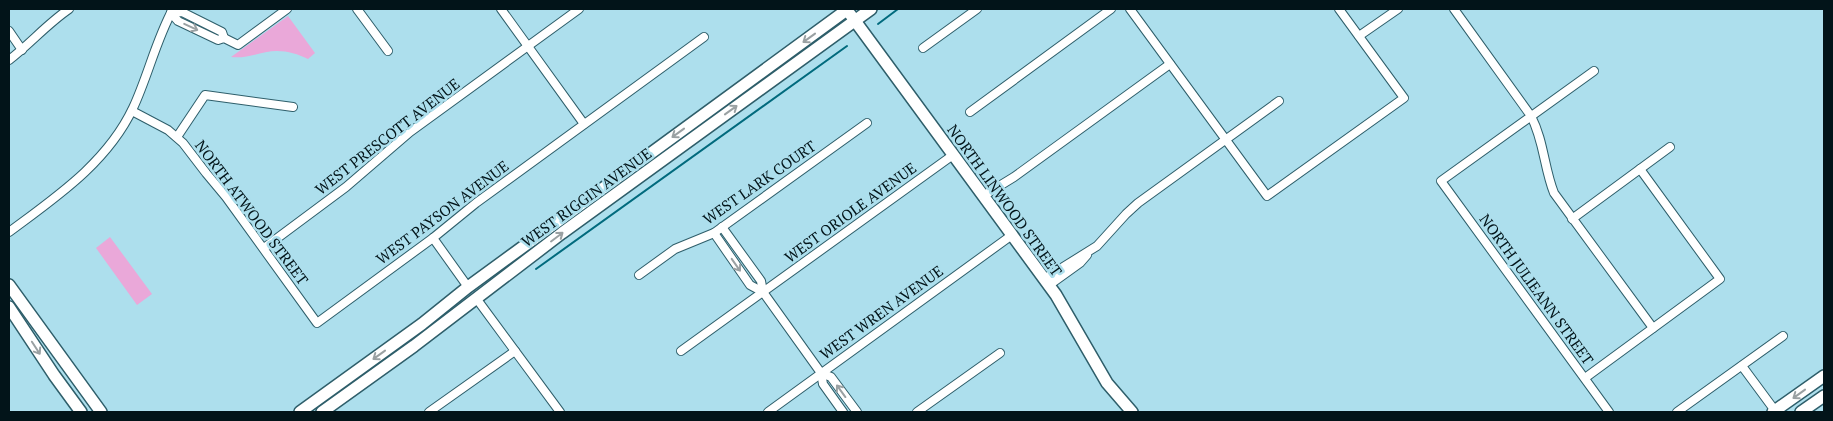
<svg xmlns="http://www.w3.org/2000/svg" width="1833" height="421" font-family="'PT Serif',serif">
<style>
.green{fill:#eaa8d9}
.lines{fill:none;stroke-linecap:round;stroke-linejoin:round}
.stream{stroke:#016a7d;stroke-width:2}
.street-casing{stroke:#2e5e6a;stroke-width:10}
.secondary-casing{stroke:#2e5e6a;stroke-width:14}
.street{stroke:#fff;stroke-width:8}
.secondary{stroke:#fff;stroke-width:11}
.oneway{stroke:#9aa1a3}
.labels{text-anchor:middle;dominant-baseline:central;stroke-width:5;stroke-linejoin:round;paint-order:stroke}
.street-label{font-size:15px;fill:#021419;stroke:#addfed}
</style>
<rect width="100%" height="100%" fill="#addfed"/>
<g class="green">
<path d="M288,16L315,53L308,59C298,54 288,51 277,51C262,51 248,59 231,57Z"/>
<path d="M110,237L152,294L137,305L96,248Z"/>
</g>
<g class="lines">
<g class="stream">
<path d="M878,24L898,9"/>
<path d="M536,269L847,46"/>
</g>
<g class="street-casing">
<g id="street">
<path d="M357,9L388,51"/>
<path d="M501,9L584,124"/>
<path d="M1130,9L1267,196L1404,98L1339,9"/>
<path d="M1454,9L1531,116C1544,141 1544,168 1554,193L1653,328"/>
<path d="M171,13L178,21L218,40L224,38L238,45L287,9"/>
<path d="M171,13L182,12L222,32L224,38"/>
<path d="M9,31L22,50"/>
<path d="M1359,36L1398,9"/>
<path d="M923,48L977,9"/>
<path d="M9,60C30,44 47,24 69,9"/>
<path d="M1594,71L1441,181L1609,412"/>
<path d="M132,111L168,130L183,143L206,173L226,197L317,323L433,238L476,203L704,37"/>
<path d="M970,112L1111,9"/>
<path d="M177,137L205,95L293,107"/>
<path d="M983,196L1014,177L1170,64"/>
<path d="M1572,219L1670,147"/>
<path d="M722,227L761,281L763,292L821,373L823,384L843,412"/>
<path d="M9,232C56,197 107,163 133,108C148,76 156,40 173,9"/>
<path d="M714,233L750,285L763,292"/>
<path d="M433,238L468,287"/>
<path d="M264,248L346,187L410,132L579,9"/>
<path d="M639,275L675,249L714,233L867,123"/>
<path d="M1044,279L1097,246L1126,214L1138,203L1279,101"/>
<path d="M1048,286L1080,263L1087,255"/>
<path d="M476,298L560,412"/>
<path d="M681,351L953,155"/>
<path d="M1742,366L1776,412"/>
<path d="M821,373L831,377L857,412"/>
<path d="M1585,378L1720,279L1640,169"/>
<path d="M429,412L515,351"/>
<path d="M768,412L1012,235"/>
<path d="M917,412L1000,353"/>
<path d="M1677,412L1783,336"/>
</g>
</g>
<g class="secondary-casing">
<g id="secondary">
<path d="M850,14L1056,295L1107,383L1132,412"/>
<path d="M9,285L101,412"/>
<path d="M9,307L54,375L81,412"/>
<path d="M300,412L422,324L468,287L848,9"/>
<path d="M322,412L414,346L562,233L871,9"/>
<path d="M1773,412L1824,376"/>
<path d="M1801,412L1824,396"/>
</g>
</g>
<use href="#street" class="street"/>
<use href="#secondary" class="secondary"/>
</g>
<defs><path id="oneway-shaft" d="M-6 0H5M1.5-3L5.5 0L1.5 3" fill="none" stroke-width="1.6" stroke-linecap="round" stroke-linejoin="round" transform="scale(1.25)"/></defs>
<g class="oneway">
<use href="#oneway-shaft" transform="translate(191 27) rotate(25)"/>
<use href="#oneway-shaft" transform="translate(809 38) rotate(144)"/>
<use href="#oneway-shaft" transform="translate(731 110) rotate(-36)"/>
<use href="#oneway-shaft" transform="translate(678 133) rotate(144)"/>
<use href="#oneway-shaft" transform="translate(557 237) rotate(-37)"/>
<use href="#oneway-shaft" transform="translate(736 265) rotate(55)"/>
<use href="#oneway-shaft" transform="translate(36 348) rotate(57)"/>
<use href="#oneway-shaft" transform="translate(379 355) rotate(144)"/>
<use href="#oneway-shaft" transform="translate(841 391) rotate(-126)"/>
<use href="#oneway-shaft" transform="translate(1799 394) rotate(144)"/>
</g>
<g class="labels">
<g class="street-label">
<text transform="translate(387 136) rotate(-38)">WEST PRESCOTT AVENUE</text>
<text transform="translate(759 182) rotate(-35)">WEST LARK COURT</text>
<text transform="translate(586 197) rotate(-36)">WEST RIGGIN AVENUE</text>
<text transform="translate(1005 200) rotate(54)">NORTH LINWOOD STREET</text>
<text transform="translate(252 212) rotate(53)">NORTH ATWOOD STREET</text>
<text transform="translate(442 212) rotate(-37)">WEST PAYSON AVENUE</text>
<text transform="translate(850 212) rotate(-36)">WEST ORIOLE AVENUE</text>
<text transform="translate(1537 289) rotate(54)">NORTH JULIEANN STREET</text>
<text transform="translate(881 312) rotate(-36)">WEST WREN AVENUE</text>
</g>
</g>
<rect width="1833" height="421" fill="none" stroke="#021419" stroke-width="20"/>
</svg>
